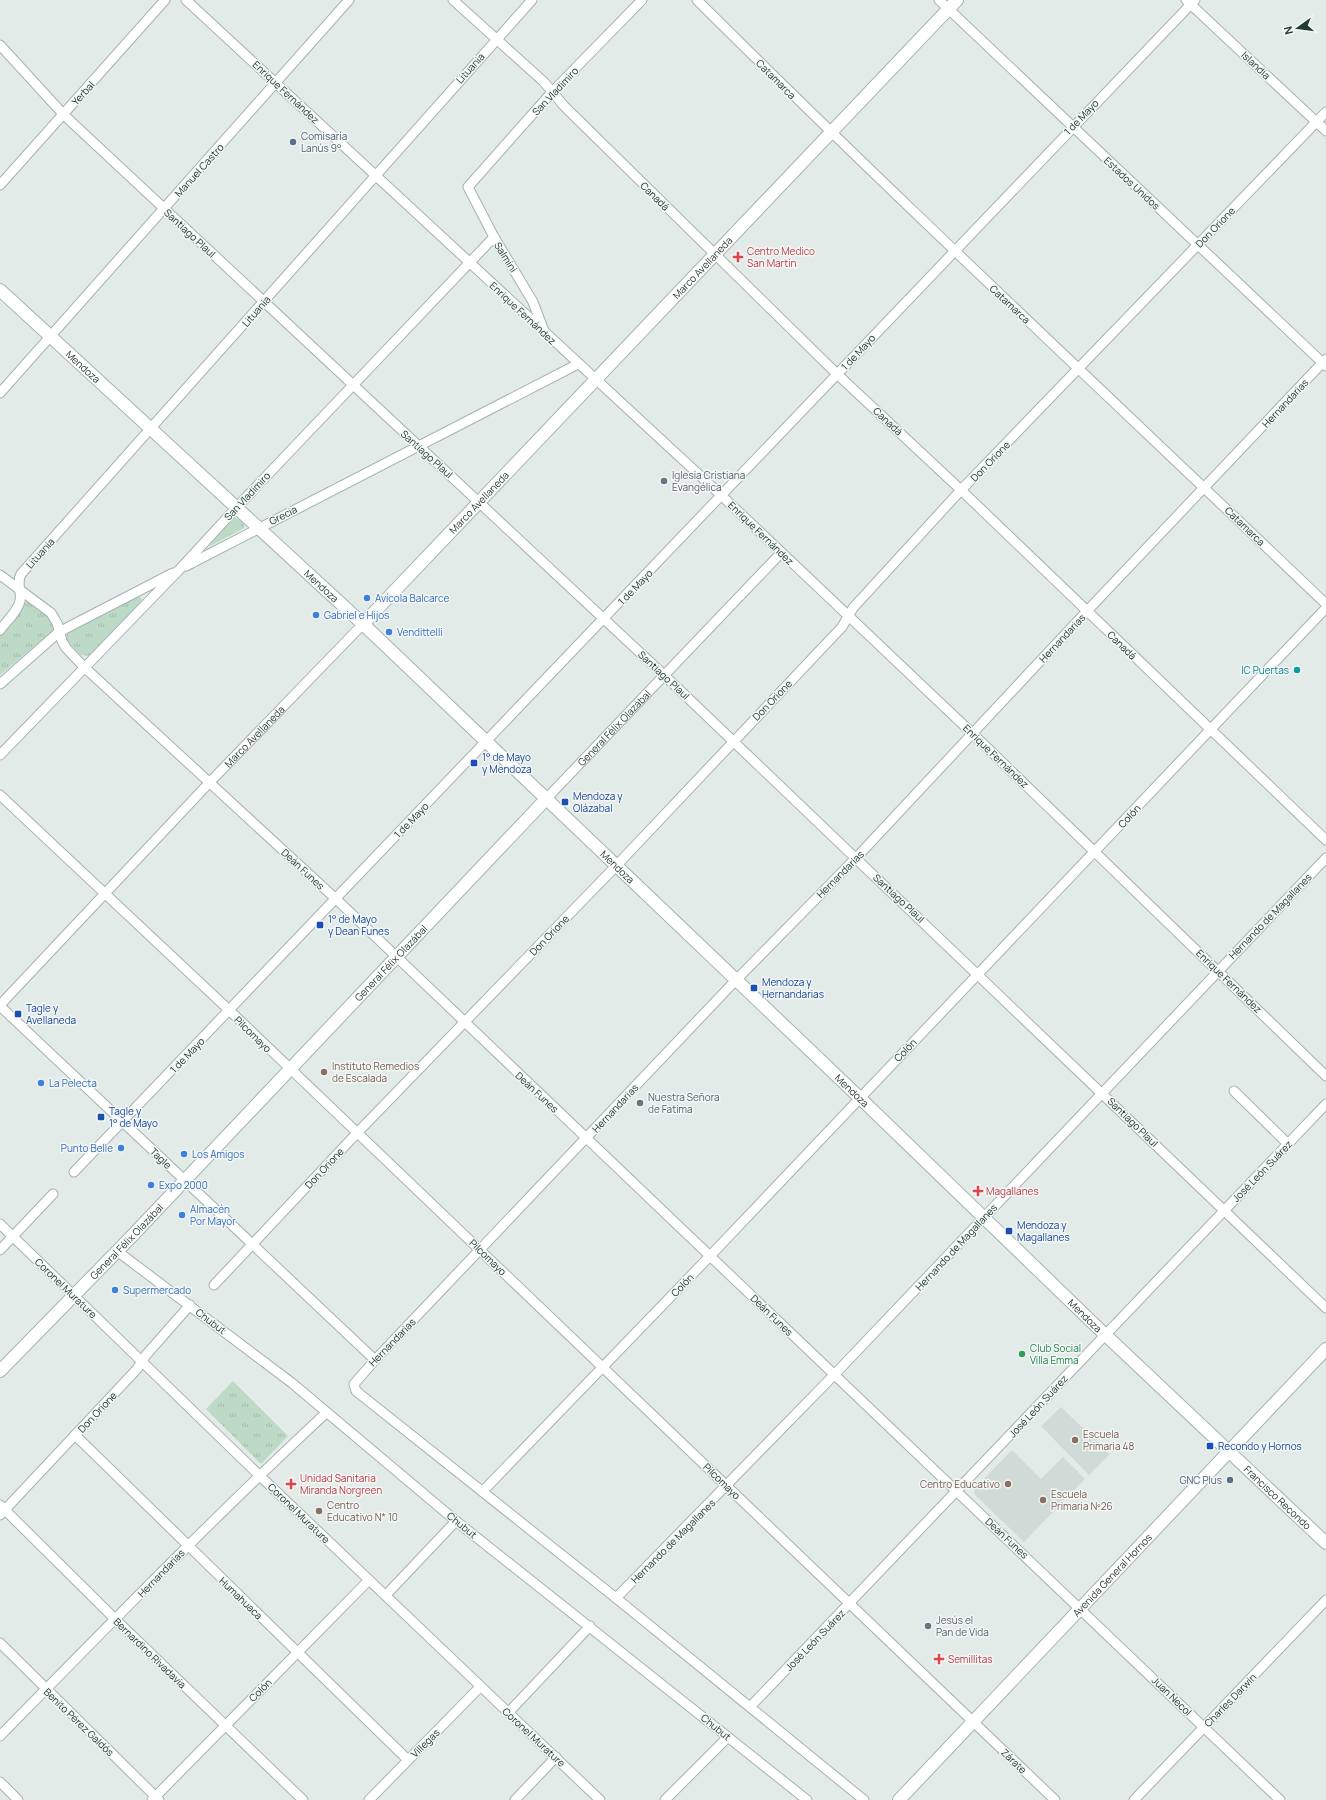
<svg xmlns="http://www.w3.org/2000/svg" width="1326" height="1800" font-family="Manrope,sans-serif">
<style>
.built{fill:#d0dad6}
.park{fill:url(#park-tufts)}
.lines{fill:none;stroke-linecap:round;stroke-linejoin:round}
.street-casing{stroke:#a5b2ae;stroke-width:11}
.secondary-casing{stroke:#a1b5ae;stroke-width:14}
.street{stroke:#fff;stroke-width:9}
.secondary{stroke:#fff;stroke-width:12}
.service-dot{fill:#5c6f8a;stroke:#f2f7f5;stroke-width:1.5}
.health-dot{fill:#e0444e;stroke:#f2f7f5;stroke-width:1.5}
.worship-dot{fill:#6b7280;stroke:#f2f7f5;stroke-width:1.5}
.shop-dot{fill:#3f7fe0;stroke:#f2f7f5;stroke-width:1.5}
.culture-dot{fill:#0f9aa8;stroke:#f2f7f5;stroke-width:1.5}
.transit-dot{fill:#1a4fb4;stroke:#f2f7f5;stroke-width:1.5}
.education-dot{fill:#8d6e63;stroke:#f2f7f5;stroke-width:1.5}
.leisure-dot{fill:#2e9e5b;stroke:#f2f7f5;stroke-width:1.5}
.labels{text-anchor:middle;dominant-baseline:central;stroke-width:3;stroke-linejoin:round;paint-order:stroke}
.street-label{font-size:10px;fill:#233a34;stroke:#f2f7f5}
.service-label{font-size:10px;fill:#4e5e75;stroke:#f2f7f5;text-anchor:start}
.health-label{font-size:10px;fill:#be3a42;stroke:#f2f7f5;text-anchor:start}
.worship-label{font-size:10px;fill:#5b616d;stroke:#f2f7f5;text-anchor:start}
.shop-label{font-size:10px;fill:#366cbe;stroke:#f2f7f5;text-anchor:start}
.culture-label{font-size:10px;fill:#0d838f;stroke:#f2f7f5;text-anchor:end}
.transit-label{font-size:10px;fill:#164399;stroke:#f2f7f5;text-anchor:start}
.education-label{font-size:10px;fill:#785e54;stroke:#f2f7f5;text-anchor:start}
.leisure-label{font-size:10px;fill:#27864d;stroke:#f2f7f5;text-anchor:start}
</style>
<defs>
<pattern id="park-tufts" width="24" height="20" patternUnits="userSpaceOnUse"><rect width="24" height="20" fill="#bcdac5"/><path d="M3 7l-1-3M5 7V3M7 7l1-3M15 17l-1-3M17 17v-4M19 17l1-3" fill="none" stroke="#a1bcaa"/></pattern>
</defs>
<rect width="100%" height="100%" fill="#e2ebe7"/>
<g class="built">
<path d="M1061,1407L1110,1454L1089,1475L1041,1426Z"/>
<path d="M1012,1450L1041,1479L1063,1457L1085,1479L1024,1542L975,1495L974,1489Z"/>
</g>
<g class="park">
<path d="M234,518L239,519L244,524V528L210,546V545Z"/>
<path d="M136,597H140L142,599L141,602L90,656L81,655L67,641V634L70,631Z"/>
<path d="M27,602C38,605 55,619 53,631L0,675V635L24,603Z"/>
<path d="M233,1381L288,1436L261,1464L206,1409Z"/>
</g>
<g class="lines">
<g class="street-casing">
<g id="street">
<path d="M186,0L722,496L973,734L1326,1076"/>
<path d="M453,0L544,82L564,106L837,374L961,490L1326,840"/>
<path d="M697,0C903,205 1116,403 1326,604"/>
<path d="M939,0L1326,366"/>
<path d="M1186,0L1326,131"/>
<path d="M0,45L64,115L665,676L1326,1308"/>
<path d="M0,185L165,0"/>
<path d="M544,331L533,302L494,237L468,187L553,91L642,0"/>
<path d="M0,393L349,0"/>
<path d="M186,566L578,364"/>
<path d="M0,575L51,613L57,623L62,641L66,648L84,667L336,899L1280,1800"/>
<path d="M0,630C6,622 18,611 20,601C22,592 16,583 21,574L532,0"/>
<path d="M0,684L59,632L173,573"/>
<path d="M0,755L179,570L237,507L494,237"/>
<path d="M0,795L229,1010L1055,1800"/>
<path id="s1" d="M547,798L781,553"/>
<path id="s2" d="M0,1005L209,783L363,624"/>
<path d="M0,1006L375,1360"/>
<path d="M1234,1091L1288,1144"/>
<path d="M74,1172L1195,0"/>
<path d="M0,1224L260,1476L600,1800"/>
<path d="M0,1250L53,1194"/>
<path d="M117,1251L292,1383L456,1521L807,1800"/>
<path d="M214,1285L357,1133L616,866L842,627L853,608L961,490L1326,112"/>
<path d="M75,1435L408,1760"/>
<path d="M483,1491L710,1256L1326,608"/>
<path d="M0,1505L116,1620L303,1800"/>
<path d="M0,1515L137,1369L146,1355L190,1305"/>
<path d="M386,1595L456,1521"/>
<path d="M616,1598L834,1375L1326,858"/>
<path d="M0,1643L159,1800"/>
<path d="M750,1707L1326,1104"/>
<path d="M508,1713L590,1626"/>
<path d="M0,1736C107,1627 214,1517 326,1413"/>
<path d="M0,1782L18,1800"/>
<path d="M152,1800L369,1580"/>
<path d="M369,1800L480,1687"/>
<path d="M515,1800L556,1757"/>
<path d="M665,1800L728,1737"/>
<path d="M864,1800L616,1598L356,1391L354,1384L375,1360L736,980L856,858L1087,611L1326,359"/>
<path d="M1134,1800L1326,1600"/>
</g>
</g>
<g class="secondary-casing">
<g id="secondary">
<path id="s3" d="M0,290L363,624L860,1098L1096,1326L1326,1543"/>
<path id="s4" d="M363,624L957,0"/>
<path id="s5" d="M0,1371L132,1236L547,798"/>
<path id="s6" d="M899,1800L1326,1349"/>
</g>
</g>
<use href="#street" class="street"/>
<use href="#secondary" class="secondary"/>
</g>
<g class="service-dot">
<circle cx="293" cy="142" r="4"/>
<circle cx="1230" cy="1480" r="4"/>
</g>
<g class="health-dot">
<path d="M736 251h4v4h4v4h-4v4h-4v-4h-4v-4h4z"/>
<path d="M976 1185h4v4h4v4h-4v4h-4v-4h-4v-4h4z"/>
<path d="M289 1478h4v4h4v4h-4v4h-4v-4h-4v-4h4z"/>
<path d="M937 1653h4v4h4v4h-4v4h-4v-4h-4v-4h4z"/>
</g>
<g class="worship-dot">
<circle cx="664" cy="481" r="4"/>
<circle cx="640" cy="1103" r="4"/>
<circle cx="928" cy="1626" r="4"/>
</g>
<g class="shop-dot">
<circle cx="367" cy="598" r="4"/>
<circle cx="316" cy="615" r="4"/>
<circle cx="389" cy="632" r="4"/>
<circle cx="41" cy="1083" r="4"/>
<circle cx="121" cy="1148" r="4"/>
<circle cx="184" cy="1154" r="4"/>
<circle cx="151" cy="1185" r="4"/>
<circle cx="182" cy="1215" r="4"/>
<circle cx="115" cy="1290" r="4"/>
</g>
<circle class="culture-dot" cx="1297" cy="670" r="4"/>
<g class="transit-dot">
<rect x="470" y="759" width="8" height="8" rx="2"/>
<rect x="561" y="798" width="8" height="8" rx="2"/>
<rect x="316" y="921" width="8" height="8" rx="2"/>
<rect x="750" y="984" width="8" height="8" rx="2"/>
<rect x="14" y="1010" width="8" height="8" rx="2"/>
<rect x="97" y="1113" width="8" height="8" rx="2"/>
<rect x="1005" y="1227" width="8" height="8" rx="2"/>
<rect x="1206" y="1442" width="8" height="8" rx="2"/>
</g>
<g class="education-dot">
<circle cx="324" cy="1072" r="4"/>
<circle cx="1075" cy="1440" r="4"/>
<circle cx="1008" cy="1484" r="4"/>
<circle cx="1043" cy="1500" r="4"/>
<circle cx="319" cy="1511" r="4"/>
</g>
<circle class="leisure-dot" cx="1022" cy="1354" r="4"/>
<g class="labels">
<g class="street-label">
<text transform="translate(1256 65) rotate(43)">Islandia</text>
<text transform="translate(470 68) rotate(-48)">Lituania</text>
<text transform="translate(776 79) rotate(45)">Catamarca</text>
<text transform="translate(555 91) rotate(-47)">San Vladimiro</text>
<text transform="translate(286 92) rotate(43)">Enrique Fernández</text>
<text transform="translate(83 93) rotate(-48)">Yerbal</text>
<text transform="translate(1081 117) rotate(-46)">1 de Mayo</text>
<text transform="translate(199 170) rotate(-48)">Manuel Castro</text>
<text transform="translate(1132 183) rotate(43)">Estados Unidos</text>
<text transform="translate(655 196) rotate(44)">Canadá</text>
<text transform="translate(1215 227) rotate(-46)">Don Orione</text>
<text transform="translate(190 233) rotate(43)">Santiago Plaul</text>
<text transform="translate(506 257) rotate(58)">Salmini</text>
<text stroke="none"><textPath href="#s4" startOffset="492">Marco Avellaneda</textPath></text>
<text transform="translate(1010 304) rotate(43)">Catamarca</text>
<text transform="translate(256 311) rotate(-49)">Lituania</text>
<text transform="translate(523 313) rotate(43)">Enrique Fernández</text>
<text transform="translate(858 352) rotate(-47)">1 de Mayo</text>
<text stroke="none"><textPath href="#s3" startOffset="113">Mendoza</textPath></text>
<text transform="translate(1285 403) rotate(-47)">Hernandarias</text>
<text transform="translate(888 421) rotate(43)">Canadá</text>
<text transform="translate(427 454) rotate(42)">Santiago Plaul</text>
<text transform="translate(990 461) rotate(-46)">Don Orione</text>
<text transform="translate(247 496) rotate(-47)">San Vladimiro</text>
<text stroke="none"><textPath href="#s4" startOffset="168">Marco Avellaneda</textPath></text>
<text transform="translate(283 515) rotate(-27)">Grecia</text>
<text transform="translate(1245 526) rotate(44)">Catamarca</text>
<text transform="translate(761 533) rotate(44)">Enrique Fernández</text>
<text transform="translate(40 553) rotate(-48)">Lituania</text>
<text stroke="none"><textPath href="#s3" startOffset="437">Mendoza</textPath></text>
<text transform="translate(635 587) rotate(-46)">1 de Mayo</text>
<text transform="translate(1062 638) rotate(-47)">Hernandarias</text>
<text transform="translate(1122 645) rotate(44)">Canadá</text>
<text transform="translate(664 675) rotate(43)">Santiago Plaul</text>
<text transform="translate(772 700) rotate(-46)">Don Orione</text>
<text stroke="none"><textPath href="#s1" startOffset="97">General Félix Olazábal</textPath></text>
<text stroke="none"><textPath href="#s2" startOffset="370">Marco Avellaneda</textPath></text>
<text transform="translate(996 756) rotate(44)">Enrique Fernández</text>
<text transform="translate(1129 816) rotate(-47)">Colón</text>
<text transform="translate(411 820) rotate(-46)">1 de Mayo</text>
<text stroke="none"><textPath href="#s3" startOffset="845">Mendoza</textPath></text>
<text transform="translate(303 869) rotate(43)">Deán Funes</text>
<text transform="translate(840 874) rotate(-45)">Hernandarias</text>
<text transform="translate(899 898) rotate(43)">Santiago Plaul</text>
<text transform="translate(1270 916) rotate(-46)">Hernando de Magallanes</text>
<text transform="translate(549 935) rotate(-46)">Don Orione</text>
<text stroke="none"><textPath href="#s5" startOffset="565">General Félix Olazábal</textPath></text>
<text transform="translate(1229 981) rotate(44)">Enrique Fernández</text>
<text transform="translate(253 1034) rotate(44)">Pilcomayo</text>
<text transform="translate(905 1050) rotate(-46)">Colón</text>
<text transform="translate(187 1055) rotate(-46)">1 de Mayo</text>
<text stroke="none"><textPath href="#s3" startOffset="1169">Mendoza</textPath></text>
<text transform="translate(537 1092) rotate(43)">Deán Funes</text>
<text transform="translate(615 1108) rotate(-47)">Hernandarias</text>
<text transform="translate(1133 1122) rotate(44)">Santiago Plaul</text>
<text transform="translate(161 1158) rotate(44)">Tagle</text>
<text transform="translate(324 1168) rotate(-47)">Don Orione</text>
<text transform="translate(1262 1171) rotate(-46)">José León Suárez</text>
<text stroke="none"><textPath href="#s5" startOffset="181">General Félix Olazábal</textPath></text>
<text transform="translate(956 1247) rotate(-47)">Hernando de Magallanes</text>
<text transform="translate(488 1257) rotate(44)">Pilcomayo</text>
<text transform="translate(682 1285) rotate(-46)">Colón</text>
<text transform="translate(66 1288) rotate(44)">Coronel Murature</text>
<text transform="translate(772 1315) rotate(44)">Deán Funes</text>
<text stroke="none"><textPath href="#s3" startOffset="1493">Mendoza</textPath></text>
<text transform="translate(211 1321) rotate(37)">Chubut</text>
<text transform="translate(392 1342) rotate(-46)">Hernandarias</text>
<text transform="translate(1038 1406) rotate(-47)">José León Suárez</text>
<text transform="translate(97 1412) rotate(-47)">Don Orione</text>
<text transform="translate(722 1481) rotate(44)">Pilcomayo</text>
<text stroke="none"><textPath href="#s3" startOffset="1758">Francisco Recondo</textPath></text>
<text transform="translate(299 1513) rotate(44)">Coronel Murature</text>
<text transform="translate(462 1525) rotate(39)">Chubut</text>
<text transform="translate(1007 1538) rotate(43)">Deán Funes</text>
<text transform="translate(673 1541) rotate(-45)">Hernando de Magallanes</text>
<text transform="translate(161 1573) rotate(-46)">Hernandarias</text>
<text stroke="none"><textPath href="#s6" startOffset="310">Avenida General Hornos</textPath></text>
<text transform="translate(241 1598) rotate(44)">Humahuaca</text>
<text transform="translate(815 1640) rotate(-46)">José León Suárez</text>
<text transform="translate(150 1653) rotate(44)">Bernardino Rivadavia</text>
<text transform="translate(260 1690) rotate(-45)">Colón</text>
<text transform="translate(1172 1696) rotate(44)">Juan Necol</text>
<text transform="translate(1230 1700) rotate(-46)">Charles Darwin</text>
<text transform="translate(79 1722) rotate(44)">Benito Pérez Galdós</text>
<text transform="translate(716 1727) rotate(39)">Chubut</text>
<text transform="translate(534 1737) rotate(43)">Coronel Murature</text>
<text transform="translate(425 1743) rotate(-45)">Villegas</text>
<text transform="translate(1014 1761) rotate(44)">Zárate</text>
</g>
<g class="service-label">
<text x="301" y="136">Comisaría<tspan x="301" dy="12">Lanús 9°</tspan></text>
<text x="1222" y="1480" text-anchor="end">GNC Plus</text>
</g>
<g class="health-label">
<text x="747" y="251">Centro Medico<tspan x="747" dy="12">San Martín</tspan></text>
<text x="986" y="1191">Magallanes</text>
<text x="300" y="1478">Unidad Sanitaria<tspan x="300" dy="12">Miranda Norgreen</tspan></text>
<text x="948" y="1659">Semillitas</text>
</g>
<g class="worship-label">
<text x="672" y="475">Iglesia Cristiana<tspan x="672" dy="12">Evangélica</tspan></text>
<text x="648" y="1097">Nuestra Señora<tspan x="648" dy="12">de Fatima</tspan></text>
<text x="936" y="1620">Jesús el<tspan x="936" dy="12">Pan de Vida</tspan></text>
</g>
<g class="shop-label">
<text x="375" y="598">Avícola Balcarce</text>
<text x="324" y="615">Gabriel e Hijos</text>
<text x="397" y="632">Vendittelli</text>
<text x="49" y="1083">La Pelecta</text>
<text x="113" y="1148" text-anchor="end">Punto Belle</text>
<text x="192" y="1154">Los Amigos</text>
<text x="159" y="1185">Expo 2000</text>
<text x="190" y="1209">Almacén<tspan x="190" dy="12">Por Mayor</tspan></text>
<text x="123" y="1290">Supermercado</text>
</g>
<g class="culture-label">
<text x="1289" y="670">IC Puertas</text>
</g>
<g class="transit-label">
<text x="482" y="757">1° de Mayo<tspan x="482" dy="12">y Mendoza</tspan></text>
<text x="573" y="796">Mendoza y<tspan x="573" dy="12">Olázabal</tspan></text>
<text x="328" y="919">1° de Mayo<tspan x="328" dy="12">y Dean Funes</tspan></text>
<text x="762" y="982">Mendoza y<tspan x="762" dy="12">Hernandarias</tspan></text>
<text x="26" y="1008">Tagle y<tspan x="26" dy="12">Avellaneda</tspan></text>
<text x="109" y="1111">Tagle y<tspan x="109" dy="12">1° de Mayo</tspan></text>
<text x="1017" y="1225">Mendoza y<tspan x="1017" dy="12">Magallanes</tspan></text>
<text x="1218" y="1446">Recondo y Hornos</text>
</g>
<g class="education-label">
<text x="332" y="1066">Instituto Remedios<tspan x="332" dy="12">de Escalada</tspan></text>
<text x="1083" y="1434">Escuela<tspan x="1083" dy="12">Primaria 48</tspan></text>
<text x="1000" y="1484" text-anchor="end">Centro Educativo</text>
<text x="1051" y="1494">Escuela<tspan x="1051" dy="12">Primaria Nº26</tspan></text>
<text x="327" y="1505">Centro<tspan x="327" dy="12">Educativo N* 10</tspan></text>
</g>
<g class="leisure-label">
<text x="1030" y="1348">Club Social<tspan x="1030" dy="12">Villa Emma</tspan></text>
</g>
</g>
<g transform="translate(1298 28) rotate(256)" stroke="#f2f7f5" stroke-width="3" paint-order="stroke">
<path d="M0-3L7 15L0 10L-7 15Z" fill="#233a34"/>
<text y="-6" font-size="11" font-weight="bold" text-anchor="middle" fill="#233a34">N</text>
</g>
</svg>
